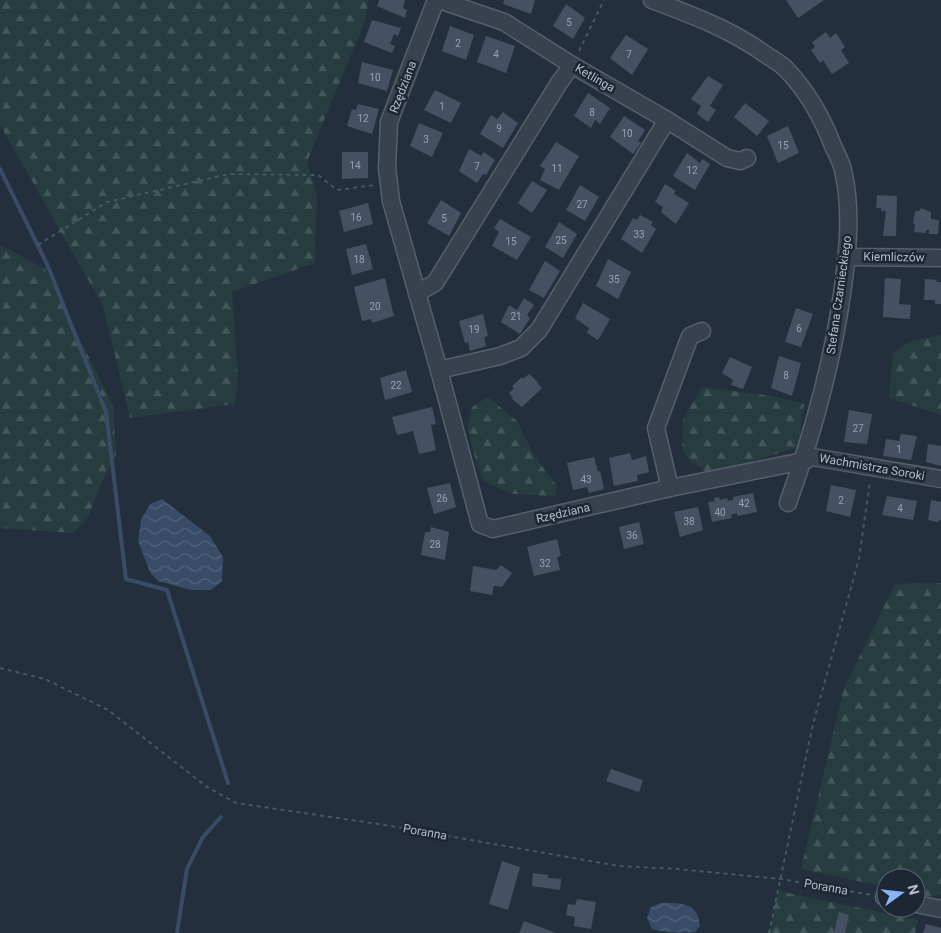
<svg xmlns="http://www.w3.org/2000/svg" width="941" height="933" font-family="Roboto,sans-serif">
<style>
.forest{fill:url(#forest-firs)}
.water{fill:url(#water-waves)}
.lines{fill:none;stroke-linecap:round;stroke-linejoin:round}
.stream{stroke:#394c67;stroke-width:4}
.building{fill:#455162}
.minor-casing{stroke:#565f6c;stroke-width:19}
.path{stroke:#44595c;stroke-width:2;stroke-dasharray:4 4;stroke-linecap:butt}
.minor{stroke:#38414e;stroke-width:16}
.labels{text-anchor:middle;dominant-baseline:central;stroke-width:5;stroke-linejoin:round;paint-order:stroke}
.number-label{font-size:10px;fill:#98a1af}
.street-label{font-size:12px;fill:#b4bcc9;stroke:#1d2633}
</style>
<defs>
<pattern id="forest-firs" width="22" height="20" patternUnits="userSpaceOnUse" patternTransform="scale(1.25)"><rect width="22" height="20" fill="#263c3f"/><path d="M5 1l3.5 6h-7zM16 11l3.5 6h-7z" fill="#435659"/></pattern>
<pattern id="water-waves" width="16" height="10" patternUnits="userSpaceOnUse" patternTransform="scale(1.25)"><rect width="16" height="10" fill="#394c67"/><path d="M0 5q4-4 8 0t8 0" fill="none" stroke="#53647b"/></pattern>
</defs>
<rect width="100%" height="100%" fill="#242f3e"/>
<g class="forest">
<path d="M0,0H368L366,18L307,162L317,197L315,263L232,292L238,380L235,404L130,418L103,306L0,125Z"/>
<path d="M0,245L45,269L113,406L116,454L101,484L88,517L73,533L0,528Z"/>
<path d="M941,335V415L889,398L893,353L911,341Z"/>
<path d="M702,387L771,396L804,404L798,447L711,475L691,462L682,450L683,419Z"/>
<path d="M488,397L517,421L535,457L557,486L555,496L513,494L483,481L476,461L467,427L472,407Z"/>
<path d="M941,583V895L928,897L916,894V878H886V887L801,869L844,688L895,584Z"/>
<path d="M778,891L918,920L915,933H769Z"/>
</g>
<g class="water">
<path d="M162,499L210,536L223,557L222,581L211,590H191L158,581L150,572L138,541L141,520L150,504Z"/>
<path d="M661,903C681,903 698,902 700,926L695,932C681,933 665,933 652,929L647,918L651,907Z"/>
</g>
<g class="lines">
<g class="stream">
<path d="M0,169L47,264L106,412L126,579L167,590L228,783"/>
<path d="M177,933L187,869L203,837L221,817"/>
</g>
</g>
<g class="building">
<path d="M379,0H405L403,8L407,10L405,18L377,6Z"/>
<path d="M504,0H535L531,14L503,4Z"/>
<path d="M786,0H824L798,18Z"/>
<path d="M566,4L585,18L573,39L553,26Z"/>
<path d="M372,20L401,28L398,36L394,34L390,44L395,46L392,53L364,42Z"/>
<path d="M450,26L474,35L466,60L442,51Z"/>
<path d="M826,32L830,38L836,33L845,47L841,50L849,63L832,74L823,60L820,63L811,50L815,47L812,42Z"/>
<path d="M626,35L648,49L632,75L610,58Z"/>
<path d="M486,36L515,46L506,73L477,62Z"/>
<path d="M362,62L393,70L387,91L358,83Z"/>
<path d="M708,76L723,85L710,106L716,110L708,122L697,114L701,106L691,99Z"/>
<path d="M435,90L461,103L451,123L424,110Z"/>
<path d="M588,93L610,108L600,124L595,120L591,128L574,116Z"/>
<path d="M745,103L769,121L757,136L734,117Z"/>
<path d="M358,104L379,109L372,134L347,126L352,109L356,110Z"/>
<path d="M503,112L518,123L503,148L480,134L491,115L497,119Z"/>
<path d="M624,116L645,130L638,141L641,143L633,154L610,137Z"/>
<path d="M419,123L443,133L432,157L410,146Z"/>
<path d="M788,126L799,153L778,163L767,136Z"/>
<path d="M556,142L579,156L559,190L540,180L545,169L540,166Z"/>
<path d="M469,149L481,156L484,152L495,160L486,175L483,174L477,183L459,171Z"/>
<path d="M342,152H368V178L342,179Z"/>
<path d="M687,153L700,163L702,159L710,164L695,190L673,176Z"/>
<path d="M532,181L547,190L532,213L518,203Z"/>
<path d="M665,184L676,191L674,194L689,203L676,224L661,212L663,207L655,202Z"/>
<path d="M580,185L599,197L585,221L566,210Z"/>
<path d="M877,195L897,196L896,236H883L886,211H881V208H876Z"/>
<path d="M441,200L461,213L449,236L427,223Z"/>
<path d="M368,203L373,224L344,232L339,211Z"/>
<path d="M921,208L931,212V219L939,220L938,234H929V230H926V233L914,232L915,225L913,223L915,211H919Z"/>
<path d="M640,215L653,222L651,225L656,229L642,253L621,239L633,218L637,220Z"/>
<path d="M500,219L531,237L517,260L492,246L499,232L494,228Z"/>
<path d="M559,222L577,234L563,258L545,247Z"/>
<path d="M366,244L373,269L352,275L346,249Z"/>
<path d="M608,259L631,272L618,299L596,286Z"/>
<path d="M545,261L560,271L544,298L529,290Z"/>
<path d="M385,278L394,316L372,323L371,319L362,321L354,287Z"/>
<path d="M885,278L901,279L899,304L911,305L910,319L883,317Z"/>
<path d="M925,279L937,280L936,282H941V304H935V300H924Z"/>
<path d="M524,298L534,305L527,315L530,318L520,334L501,322L509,305L517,310Z"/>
<path d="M583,303L610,319L598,340L587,333L589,328L575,318Z"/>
<path d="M796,308L813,314L801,347L785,342Z"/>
<path d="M483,314L488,336L484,337L486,346L470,351L468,342L465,343L459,321Z"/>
<path d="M779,356L801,363L792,396L771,388Z"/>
<path d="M730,357L752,367L743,389L731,385L733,380L722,373Z"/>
<path d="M406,370L412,392L385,400L380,378Z"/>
<path d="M529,374L538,382L537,383L542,388L522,407L512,399L513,398L509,393L514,388L512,386L522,377L523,379Z"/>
<path d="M432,407L436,424L431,425L436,450L419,454L413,431L397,435L392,417Z"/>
<path d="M849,410L872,414L867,444L844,442Z"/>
<path d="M901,434L917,436L911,460L883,456L886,439L899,441Z"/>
<path d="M928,444L941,446V466L926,462Z"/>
<path d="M630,453L632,460L646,456L649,472L637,475L638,481L614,486L609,458Z"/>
<path d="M594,457L598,472L600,471L604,489L589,493L587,487L573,490L567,463Z"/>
<path d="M450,483L456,507L434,514L427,488Z"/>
<path d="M831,485L856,490L850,517L826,511Z"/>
<path d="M753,493L757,512L737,516V513L731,515L732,518L712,522L708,502L715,501L714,498L719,497L720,500L727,498L728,501L733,500V497Z"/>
<path d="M887,496L917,501L913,520L882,515Z"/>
<path d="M931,500L941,502V520H939L938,522L928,520Z"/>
<path d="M698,507L703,530L680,537L674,512Z"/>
<path d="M639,522L644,544L624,549L619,527Z"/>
<path d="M431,527L449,532L445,560L421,555L425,532H430Z"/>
<path d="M557,539L561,556L557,557L560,570L534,576L527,547Z"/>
<path d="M501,565L512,573L502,587L494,586L492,595L470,591L473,566L496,570Z"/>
<path d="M611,769L643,780L639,792L606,781Z"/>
<path d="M502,861L520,867L508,910L489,904Z"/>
<path d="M533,873L548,875V878L561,879L560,890L532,886Z"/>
<path d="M577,899L596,902L591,929L574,926L575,917L566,915L568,904L575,905Z"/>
<path d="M839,912L849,915L845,933H834Z"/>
<path d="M524,921L556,933H519Z"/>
<path d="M926,924L941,928V933H923Z"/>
</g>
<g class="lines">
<g class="minor-casing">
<g id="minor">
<path d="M436,0L389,122L387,168L391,201L439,370L480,524L493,529L670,488L803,461L813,457L941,479"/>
<path d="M439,0L504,22L572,65L667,120L727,158L740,161L747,158"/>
<path d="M652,0C692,15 730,29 765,54C772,59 780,63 786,69C808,92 822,117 833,146C837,154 841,162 843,170C852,209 848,248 843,287C833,361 813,433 788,503"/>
<path d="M847,257L941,258"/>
<path d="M417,293L435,283L559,83L572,65"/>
<path d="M439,370L500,356L521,348L539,330L667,120"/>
<path d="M670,488L656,428L690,336L702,331"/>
<path d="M884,897H886"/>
<path d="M916,904L941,909"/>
</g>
</g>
<g class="path">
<path d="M579,51L604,0"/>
<path d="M38,245L107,202L229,174L318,175L337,190L375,185"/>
<path d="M0,668L45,679L108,710L207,787L236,803L385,825L619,866L677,869L781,879L871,895"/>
<path d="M769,933L813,724L859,559L870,481"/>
</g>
<use href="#minor" class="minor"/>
</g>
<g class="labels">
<g class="number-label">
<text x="569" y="22">5</text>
<text x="458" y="43">2</text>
<text x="496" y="54">4</text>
<text x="629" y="54">7</text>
<text x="375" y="77">10</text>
<text x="442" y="106">1</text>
<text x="592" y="112">8</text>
<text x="363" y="118">12</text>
<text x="499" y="128">9</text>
<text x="627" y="133">10</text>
<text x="426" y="139">3</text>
<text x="783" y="145">15</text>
<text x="355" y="165">14</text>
<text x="477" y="166">7</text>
<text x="557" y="168">11</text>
<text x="692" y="170">12</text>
<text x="582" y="204">27</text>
<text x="356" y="217">16</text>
<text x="444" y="218">5</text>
<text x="639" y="234">33</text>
<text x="561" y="240">25</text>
<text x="511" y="241">15</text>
<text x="359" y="259">18</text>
<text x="614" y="279">35</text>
<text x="375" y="306">20</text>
<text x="516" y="316">21</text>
<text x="799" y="328">6</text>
<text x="474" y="329">19</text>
<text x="786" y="375">8</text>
<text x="396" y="385">22</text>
<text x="858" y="428">27</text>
<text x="899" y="449">1</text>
<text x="586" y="479">43</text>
<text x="442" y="498">26</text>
<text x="841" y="500">2</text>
<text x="744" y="503">42</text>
<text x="900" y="508">4</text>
<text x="720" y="512">40</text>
<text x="689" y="521">38</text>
<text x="632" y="535">36</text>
<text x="435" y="544">28</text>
<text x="545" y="563">32</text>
</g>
<g class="street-label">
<text transform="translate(595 78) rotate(30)">Ketlinga</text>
<text transform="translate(403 87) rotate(-69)">Rzędziana</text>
<text transform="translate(894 257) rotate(1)">Kiemliczów</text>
<text transform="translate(839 295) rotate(-82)">Stefana Czarnieckiego</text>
<text transform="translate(872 467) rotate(10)">Wachmistrza Soroki</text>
<text transform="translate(563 513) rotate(-13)">Rzędziana</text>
<text transform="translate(425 832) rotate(10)">Poranna</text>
<text transform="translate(826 887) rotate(10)">Poranna</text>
</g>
</g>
<g transform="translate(901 893) rotate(75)"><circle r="24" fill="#1d2633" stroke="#59626f"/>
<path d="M0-4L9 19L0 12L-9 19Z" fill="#8ab4f8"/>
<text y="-8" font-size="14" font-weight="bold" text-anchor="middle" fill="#b4bcc9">N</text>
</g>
</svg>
